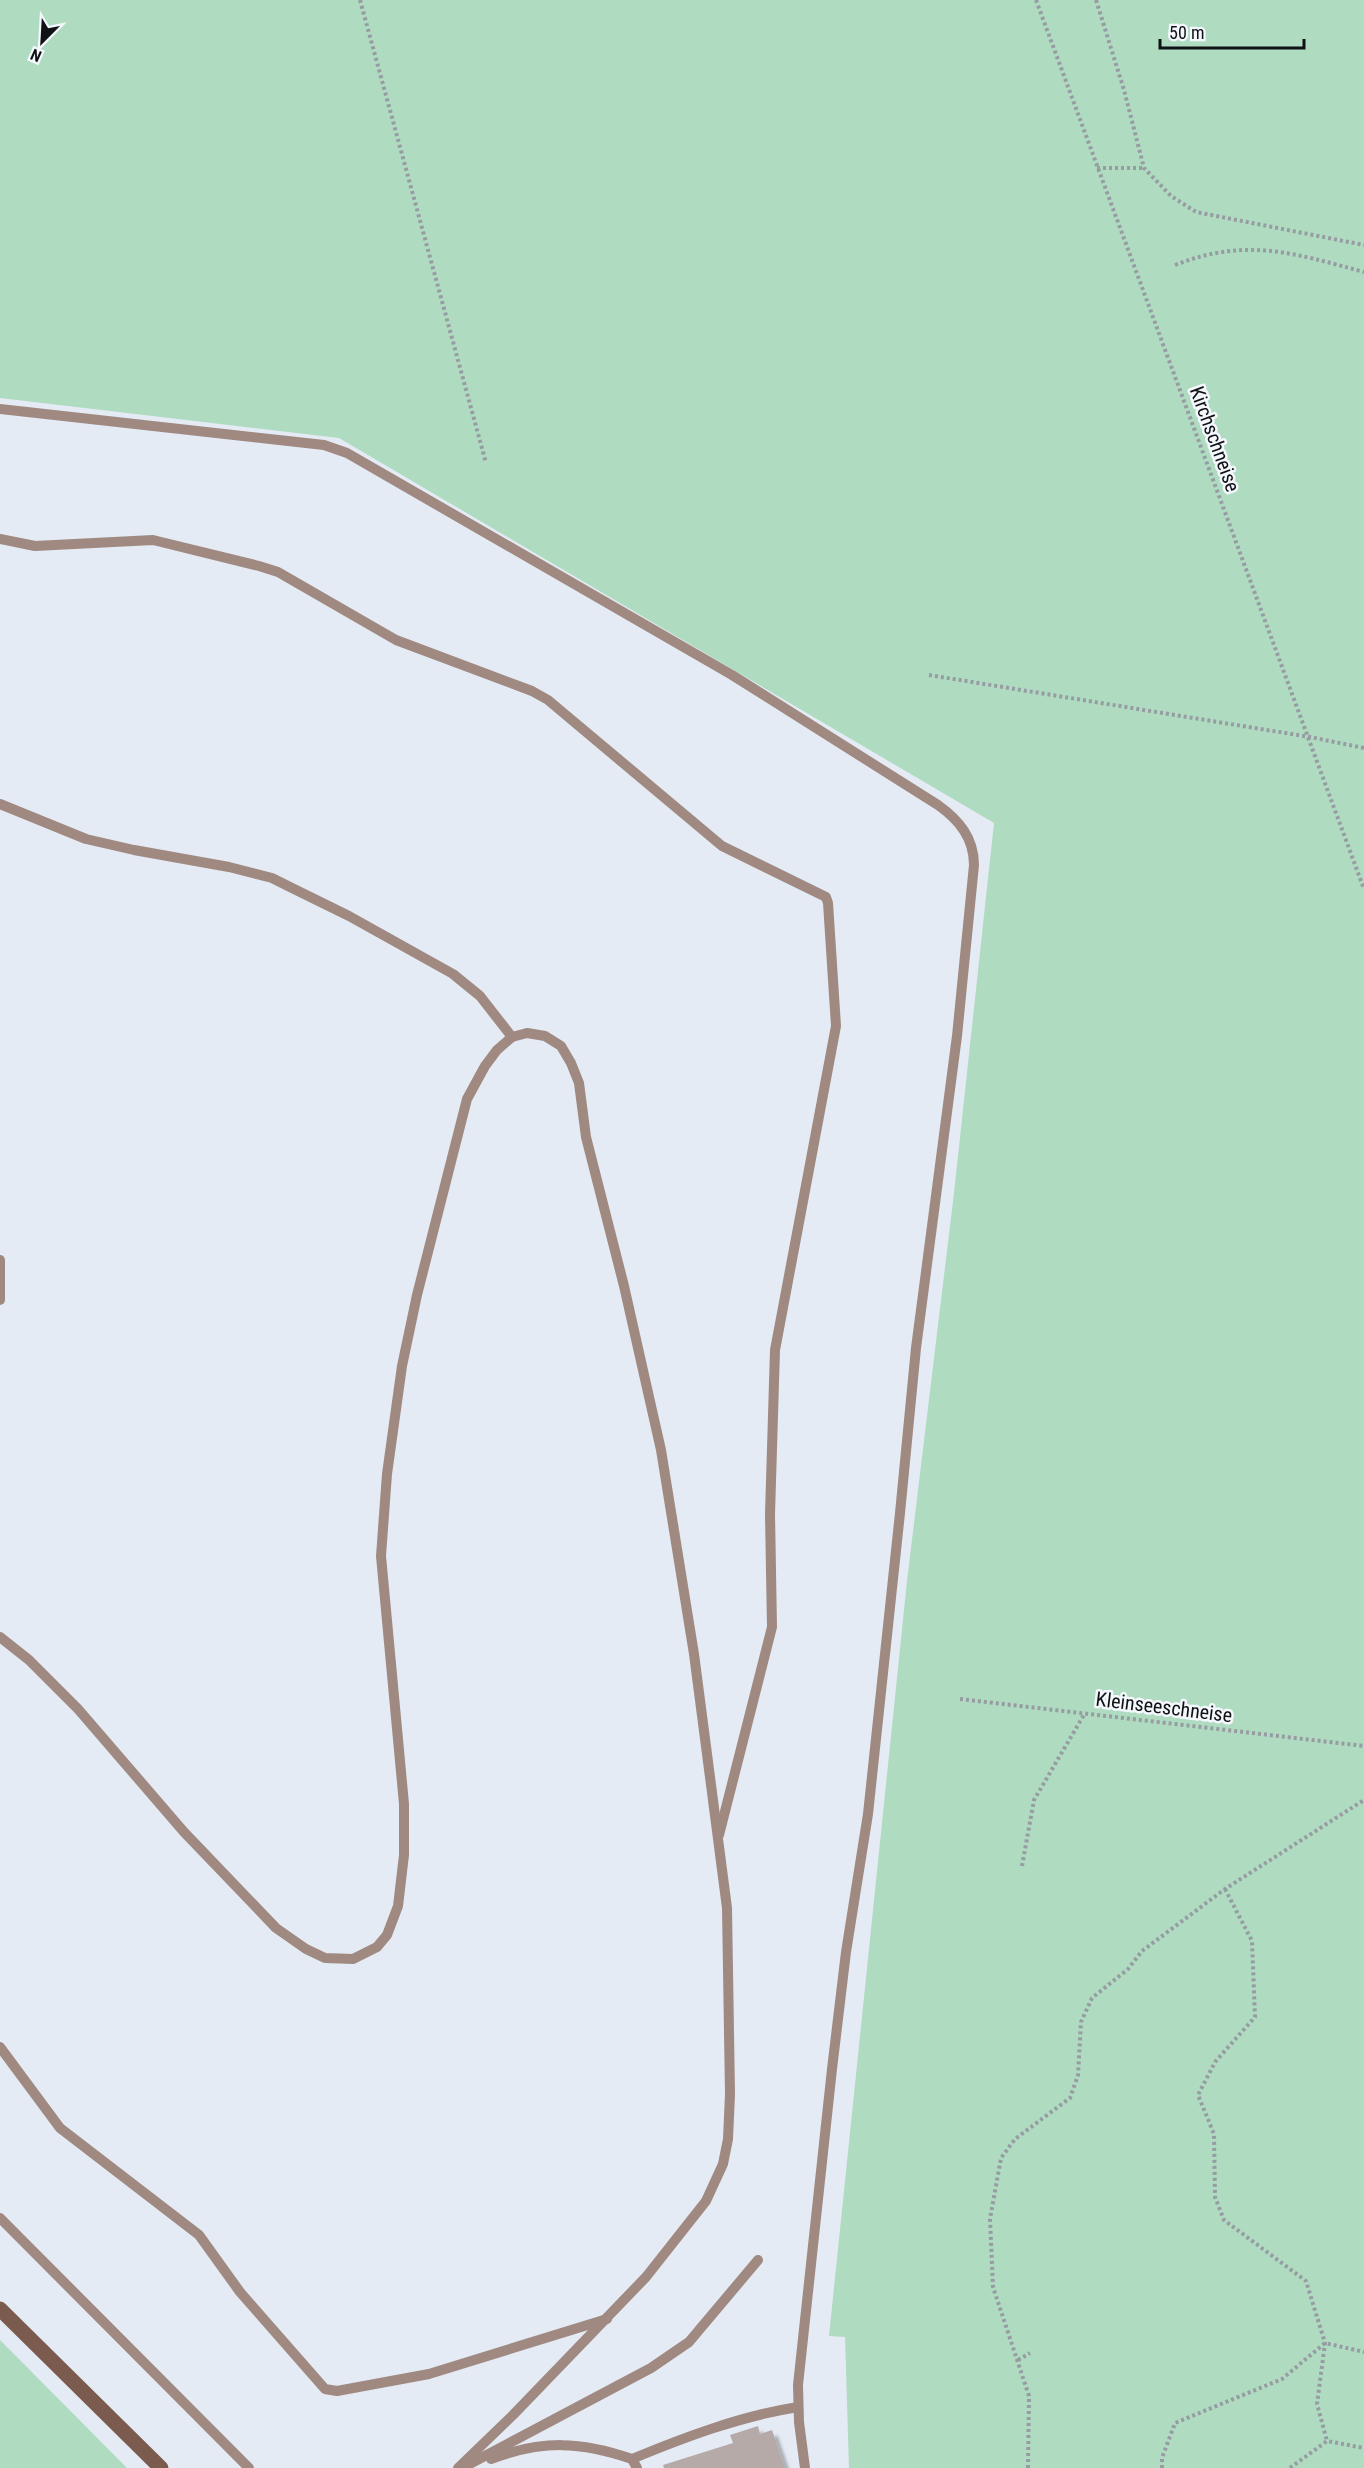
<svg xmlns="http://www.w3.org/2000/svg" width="1364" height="2468" font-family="'Roboto Condensed',sans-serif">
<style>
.green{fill:#afdbc1}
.building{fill:#b6aaa9;filter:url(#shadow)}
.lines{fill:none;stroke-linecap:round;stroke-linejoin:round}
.path{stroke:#979ca3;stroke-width:4;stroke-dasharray:3 3;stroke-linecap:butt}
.lane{stroke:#a08981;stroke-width:10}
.secondary{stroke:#7c5b4f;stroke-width:15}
.labels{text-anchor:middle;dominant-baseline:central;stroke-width:5;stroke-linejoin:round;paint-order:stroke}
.street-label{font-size:20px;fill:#0f1114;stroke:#f4f8fd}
</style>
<defs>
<filter id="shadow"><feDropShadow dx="5.5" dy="5.5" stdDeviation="1.5" flood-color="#0004"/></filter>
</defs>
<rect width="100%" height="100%" fill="#e4ebf4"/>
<g class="green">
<path d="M0,0H1364V2468H849L845,2337L829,2336L907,1581L954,1193L994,823L339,438L0,398Z"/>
<path d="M0,2340L127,2468H0Z"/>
</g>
<path class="building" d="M758,2426L760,2434L772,2430L785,2468H664L663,2465L733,2443L730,2435Z"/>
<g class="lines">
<g class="path">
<path d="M360,0L486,463"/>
<path d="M1036,0L1364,889"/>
<path d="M1096,0L1124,90L1144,168L1171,196L1196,212L1364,245"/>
<path d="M1097,168H1144"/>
<path d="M1175,265C1247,237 1293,253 1364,272"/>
<path d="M929,675L1310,737L1364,748"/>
<path d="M960,1699L1364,1746"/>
<path d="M1022,1866L1034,1800L1085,1713"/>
<path d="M1225,1889L1252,1941L1255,2017L1215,2062L1198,2095L1214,2134L1215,2197L1224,2220L1306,2281L1325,2343L1317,2404L1327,2441"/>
<path d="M1018,2360L1030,2353"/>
<path d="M1028,2468L1029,2396L993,2287L990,2219L1001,2158L1015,2139L1070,2098L1078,2075L1081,2022L1092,1998L1128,1969L1142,1951L1225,1889L1364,1800"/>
<path d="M1162,2468V2458L1175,2423L1282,2379L1325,2343L1364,2352"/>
<path d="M1290,2468L1327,2441L1364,2448"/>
</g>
<g class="lane">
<path d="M0,409L324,445L347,453L732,675L938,805C959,820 974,838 974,865L957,1036L916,1348L900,1513L868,1814L846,1952L832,2069L798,2385L799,2422L805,2468"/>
<path d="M0,539L35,546L153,540L259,566L278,572L396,640L532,691L548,700L722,846L826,897L828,903L836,1026L775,1350L770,1514L772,1627L719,1835"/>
<path d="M0,804L86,839L134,850L229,867L272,878L292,888L349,916L453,974L480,996L512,1037"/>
<path d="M0,1260V1300"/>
<path d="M0,1637L29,1660L78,1709L184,1832L276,1928L306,1949L325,1958L353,1959L377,1947L387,1935L398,1906L404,1855V1804L381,1556L387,1474L402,1366L417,1295L467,1099L485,1066L497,1050L512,1037L527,1033L545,1036L561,1046L571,1063L579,1083L586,1137L624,1286L661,1450L694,1654L727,1908L730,2094L728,2139L723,2164L706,2201L646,2277L513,2415L458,2468"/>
<path d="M0,2047L60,2128L199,2235L240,2292L325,2389L337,2391L429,2374L607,2319"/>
<path d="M0,2218L249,2468"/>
<path d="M491,2459C542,2440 581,2441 632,2459L637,2468"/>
<path d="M632,2459C685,2437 741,2416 798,2407"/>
<path d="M466,2466L651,2368L689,2342L758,2260"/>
</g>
<path class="secondary" d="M0,2309L161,2468"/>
</g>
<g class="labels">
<g class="street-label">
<text transform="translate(1215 439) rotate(70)">Kirchschneise</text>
<text transform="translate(1164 1707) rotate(7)">Kleinseeschneise</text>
</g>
</g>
<g transform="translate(42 42) rotate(204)" stroke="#f4f8fd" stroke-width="4.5" paint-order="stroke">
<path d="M0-4.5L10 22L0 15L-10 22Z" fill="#0f1114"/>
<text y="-9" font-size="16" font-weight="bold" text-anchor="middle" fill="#0f1114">N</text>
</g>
<path d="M1160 39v9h144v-9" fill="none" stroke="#0f1114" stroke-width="3"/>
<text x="1169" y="39" font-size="18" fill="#0f1114" stroke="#f4f8fd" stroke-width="4.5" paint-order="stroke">50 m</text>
</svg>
